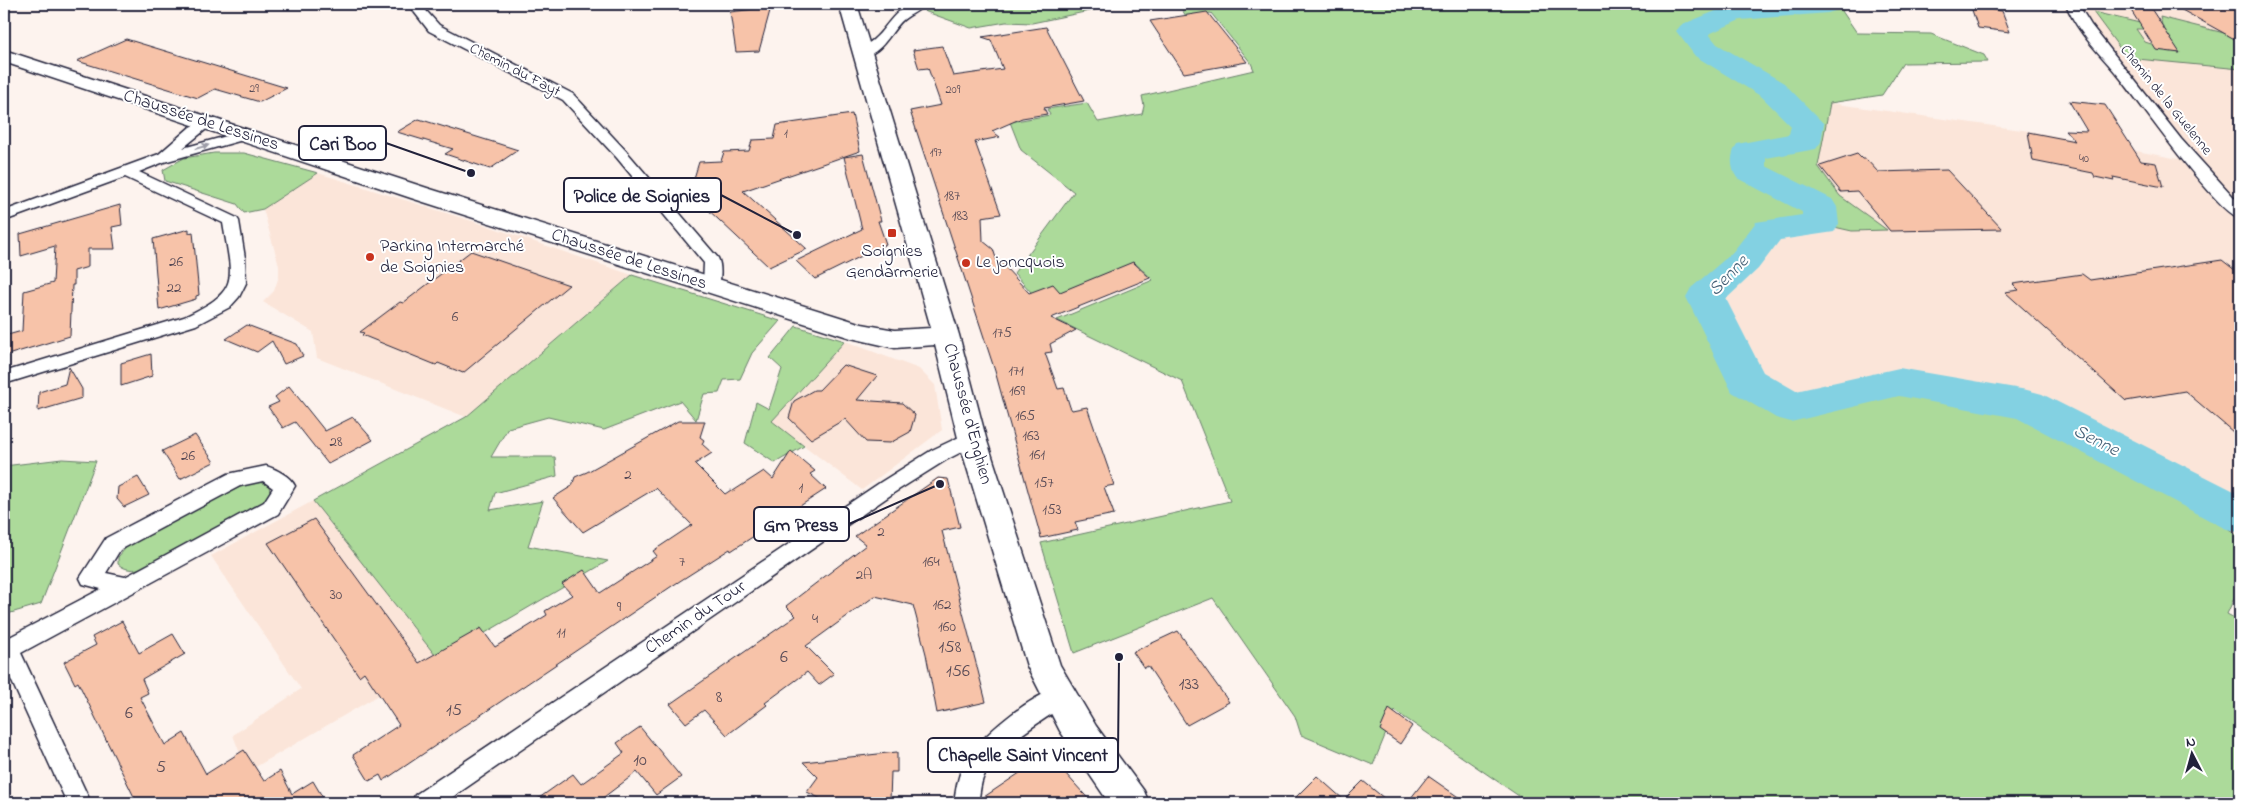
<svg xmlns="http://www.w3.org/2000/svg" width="2244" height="807" font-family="'Indie Flower',sans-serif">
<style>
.built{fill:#fbe5d9}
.green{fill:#acda9a;stroke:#677e6a}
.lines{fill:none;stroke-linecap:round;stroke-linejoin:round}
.river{fill:#83d1e2;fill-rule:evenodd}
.building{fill:#f7c3a9;stroke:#22223b}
.minor-casing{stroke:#22223b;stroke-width:3}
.secondary-casing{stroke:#22223b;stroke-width:3}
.minor{fill:#fff;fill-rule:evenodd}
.secondary{fill:#fff;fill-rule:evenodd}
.oneway{fill:#9c9ca7}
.poi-dot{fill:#c8321e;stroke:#fff;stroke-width:2}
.labels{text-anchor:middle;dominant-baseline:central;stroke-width:4;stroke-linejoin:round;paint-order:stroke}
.far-number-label{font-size:12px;fill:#574a56}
.far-street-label{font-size:15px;fill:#22223b;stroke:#fff}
.number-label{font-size:15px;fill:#574a56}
.street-label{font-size:18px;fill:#22223b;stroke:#fff}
.poi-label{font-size:18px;fill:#22223b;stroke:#fff;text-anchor:start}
.near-number-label{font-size:18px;fill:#574a56}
.water-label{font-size:19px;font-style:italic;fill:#445f75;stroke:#fff}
.leader{fill:none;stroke:#22223b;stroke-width:2}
.callout-dot{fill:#22223b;stroke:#fff;stroke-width:2}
.callout{fill:#fff;stroke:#22223b;stroke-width:2}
.callout-label{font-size:19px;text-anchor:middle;font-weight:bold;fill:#22223b}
</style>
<rect width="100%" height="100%" fill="#fdf3ee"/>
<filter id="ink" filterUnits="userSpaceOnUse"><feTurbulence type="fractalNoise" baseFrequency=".02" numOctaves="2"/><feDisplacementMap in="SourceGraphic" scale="10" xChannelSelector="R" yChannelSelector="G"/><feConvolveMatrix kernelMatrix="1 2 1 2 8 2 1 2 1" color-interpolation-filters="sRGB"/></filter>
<g filter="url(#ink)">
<g class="built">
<path d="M2061,4H2240V538L2157,471L1899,382L1791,407L1747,382L1705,297L1745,261L1769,230L1821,224L1852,231L1886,230L1840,196L1818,166L1830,103L2029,131L2179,159Z"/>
<path d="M318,173L488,226L632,275L466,417L317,358L313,332L263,302L274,291L279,276V266L263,209Z"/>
<path d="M845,341L919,369L935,385L942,430L862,490L772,421Z"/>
<path d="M313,501L439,660L247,772L233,735L301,689L211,556Z"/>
</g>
<g class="green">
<path d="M940,4H1123L1032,23L1006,22L971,28L924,11Z"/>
<path d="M1178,4H1853L1842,11L1857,33L1931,34L1984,55L1988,62L1903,63L1882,95L1830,103L1818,166L1840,196L1887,230L1852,231L1821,224L1769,230L1745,261L1705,297L1747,382L1791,407L1899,382L2027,405L2157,471L2240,538V585L2227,614L2240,621V803H1529L1395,711L1373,765L1301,735L1295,716L1213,598L1074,653L1041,543L1230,501L1182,381L1057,320L1153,280L1135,263L1039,301L1014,273L1074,192L1021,150L1010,122L1050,115L1047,109L1087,103L1098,122L1142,114L1144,106L1142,96L1254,70L1251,63L1211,13L1186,16Z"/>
<path d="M2093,12L2140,23L2145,29H2136L2145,42L2179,53L2162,25L2160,17L2240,37V69L2127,58Z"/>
<path d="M214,153H244L318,173L263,209L244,213L237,204L165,181L163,170L184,158Z"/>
<path d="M632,275L780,321L752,353L740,379L724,380L719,393L704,394L696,420L680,401L604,430L548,417L508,428L491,457H555L557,476L495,493L490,510L543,501L528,546L608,561L439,660L313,501L466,417Z"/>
<path d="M796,326L845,341L772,421L804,446L775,463L745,443L756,402L769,409L782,369L770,358Z"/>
<path d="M62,459L96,461L41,604L4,615V466Z"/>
<path d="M256,482L264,483L269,486L270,492L266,502L144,568C134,570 126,571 118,564V557L131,542L242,486Z"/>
</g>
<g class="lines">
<path class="river" d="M1733,4H1842L1838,10L1828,13L1740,20L1709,34L1717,44L1784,83L1824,124L1821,142L1816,149L1766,158V166L1832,199L1837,207L1839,224L1834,232L1780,240L1758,269L1726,299L1763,372L1796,391L1899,368L2027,390L2042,394L2240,494V533L2224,528L2017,418L1899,396L1791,422L1776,418L1732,392L1686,297L1691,288L1732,253L1756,222L1802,215V212L1737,178C1730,168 1730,154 1737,144L1789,134L1791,126L1762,97L1695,56L1676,31L1681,25Z"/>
</g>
<g class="building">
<path d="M2127,4H2148L2180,53L2156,50Z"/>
<path d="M2171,4H2233L2240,6V42Z"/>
<path d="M771,7L759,51L736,52L730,12Z"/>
<path d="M1971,7L2002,11L2010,32L1978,28Z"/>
<path d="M1207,12L1247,62L1184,73L1150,21Z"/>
<path d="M1046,27L1084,101L1044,108L1047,114L1022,118L992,131L1000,137L975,142L1001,214L982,217L983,241L993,249L998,264L1005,263L1006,268L1029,293L1053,284L1060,292L1133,262L1150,278L1051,318L1076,330L1050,344L1052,352L1045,353L1058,389L1064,388L1070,407L1072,410L1087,407L1114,485L1104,487L1114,514L1075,522L1078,530L1041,538L995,371L910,111L941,105L928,68L919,69L913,50L942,46L953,76L1003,69L991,40L982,37Z"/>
<path d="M126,39L287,88L260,102L215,89L198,98L77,61Z"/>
<path d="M2069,101L2105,105L2141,161L2156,163L2163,187L2113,177L2114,181L2095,177L2093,173L2033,161L2028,132L2075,141L2065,130L2087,131Z"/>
<path d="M852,114L860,151L743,191L807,249L769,267L703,205L684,211L699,162L721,161L724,152L749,151L752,140L774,139L777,125Z"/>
<path d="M419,119L493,142L518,150L490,169L445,154L453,149L397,132Z"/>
<path d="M863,154L881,221H878L886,244L815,279L796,261L862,229L844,157Z"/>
<path d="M1857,154L1862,159H1866L1878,172L1947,170L2002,229L1890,231L1857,191L1841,192L1820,166Z"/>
<path d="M120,205L122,225L112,227L115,249H88V267L74,271V285H72L70,336L4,356V336L22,331L24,291L53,283L55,246L21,256L20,234Z"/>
<path d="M189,229V233L193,232L199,295L196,296V299L159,310L153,239Z"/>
<path d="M471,251L569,285L463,373L438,363L436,365L362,335L364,333L360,332L400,302L403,303Z"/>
<path d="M2222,260L2240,274V438L2185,391L2126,401L2005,292L2019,290L2013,284L2082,274L2090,280Z"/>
<path d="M247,325L297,344L303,356L284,364L272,341L257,352L226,339Z"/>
<path d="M151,354L152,376L121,386V363Z"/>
<path d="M843,365L877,376L857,400L902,403L915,415L910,432L890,443L866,442L845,419L811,439L789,418L794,401L814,390H819Z"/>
<path d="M69,367L82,389V398L38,411L39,392L65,384Z"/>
<path d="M289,386L325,431L353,417L373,440L328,464L295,422L283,428L268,407L279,402L275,397Z"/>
<path d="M678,421H705L700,437L704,440L702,444L712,453L695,464L725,494L731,490L733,491L764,471L773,479L791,451L815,471L810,474L826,489L731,551L730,549L672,586L383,781L380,775L369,781L353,755L399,725L364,672L359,676L268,543L314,519L419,663L481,628L495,647L547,615L545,611L572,595L562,584L584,570L600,593L657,556L653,551L692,525L656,488L583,532L553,498L572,486L575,477L587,472Z"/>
<path d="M195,435L214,462L180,479L162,451Z"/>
<path d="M138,477L149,495L124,507L117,499L118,487Z"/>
<path d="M938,478L948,479L960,527L942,531L986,702L937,713L926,654L913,605L875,596L806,646L834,674L819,685L807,672L765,703L767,705L727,735L704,710L686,723L670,704L796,616L786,606L866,545L855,536Z"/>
<path d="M122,621L139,653L173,634L185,654L142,679L148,693L140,697L165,745L184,733L206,774L244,750L264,781L280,771L292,794L313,781L326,803H137L78,682L75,684L64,662L96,645L92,637Z"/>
<path d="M1178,631L1229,702L1187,725L1148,666L1144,668L1133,652Z"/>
<path d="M1389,709L1412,726L1400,744L1380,730Z"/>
<path d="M640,727L681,777L656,795L637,772L596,803H532L573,774L581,784L624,753L617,743Z"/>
<path d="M897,752V772H891L890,800L829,803L807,792L818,777L803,762Z"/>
<path d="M1048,754L1092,803H980L981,799Z"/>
<path d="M1317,776L1344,800L1363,781L1390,803H1290Z"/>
<path d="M1428,776L1467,803H1407Z"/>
</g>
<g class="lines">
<g class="minor-casing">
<g id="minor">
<path d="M408,4H420L439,25L573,94L627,152L718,258C722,266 721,283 717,290L711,291L705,290L703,286L704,263L617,158L563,100L429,31Z"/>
<path d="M910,4H925C920,11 910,14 903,20C890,31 880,60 858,55L856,52C861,47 867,45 873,40C888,27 889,16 910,4Z"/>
<path d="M2066,4H2078L2091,25L2181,139L2240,204V218C2218,213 2142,106 2124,83C2105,58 2077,34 2066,4Z"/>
<path d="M205,119L210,120L212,123L210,126L183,148L245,131L252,135L250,138L164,162L139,172L237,218L239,221L245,258L246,283L239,297L230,307L196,325L4,384V372L184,317C242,290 232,280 223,223L125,177L4,221V211L159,154L190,127Z"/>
<path d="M972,431L979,433L982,438L979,443L946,460L895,492L444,803H412L415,795L881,482L932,450Z"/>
<path d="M266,466C276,469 290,476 295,486L278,514L21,653L91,803H67L4,664V640L101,589L83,584L80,578L106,538L228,474ZM263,481L273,488L264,502L125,577L106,573L120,550L240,486Z"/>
<path d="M1059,687L1067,690L1071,697L1067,704C1039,723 1000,744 984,776C980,784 980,795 978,803H954C956,789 958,775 965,762C982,734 1028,698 1059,687Z"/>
</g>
</g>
<g class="secondary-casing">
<path id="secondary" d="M839,4H857L959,335L986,438L1060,665L1096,726L1144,791L1149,803H1109L1060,731L1027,666L958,438L935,345L895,348L851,338L411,198L4,62V50L427,188L862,324L895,330L931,328Z"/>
</g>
<use href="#minor" class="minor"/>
<use href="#secondary" class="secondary"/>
</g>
<defs><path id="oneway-solid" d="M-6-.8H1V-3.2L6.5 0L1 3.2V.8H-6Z" transform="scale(1.25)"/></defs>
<use class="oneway" href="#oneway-solid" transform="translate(202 147) rotate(-16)"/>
</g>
<g class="poi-dot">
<rect x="887" y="228" width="10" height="10" rx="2.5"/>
<circle cx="370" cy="257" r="5"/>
<circle cx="966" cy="263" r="5"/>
</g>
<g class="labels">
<g class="far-number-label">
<text x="254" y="89">29</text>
<text x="953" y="90">209</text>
<text x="786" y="134">1</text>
<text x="936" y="153">197</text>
<text x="2084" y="159">40</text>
</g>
<g class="far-street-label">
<text transform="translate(515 70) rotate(27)">Chemin du Fayt</text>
<text transform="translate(2166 100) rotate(51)">Chemin de la Guelenne</text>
</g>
<g class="number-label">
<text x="952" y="196">187</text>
<text x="960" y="216">183</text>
<text x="176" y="262">26</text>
<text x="174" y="288">22</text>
<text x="455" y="317">6</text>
<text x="1002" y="333">175</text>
<text x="1016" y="371">171</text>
<text x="1017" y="391">169</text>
<text x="1025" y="416">165</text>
<text x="1031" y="436">163</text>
<text x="336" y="442">28</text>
<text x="1037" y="455">161</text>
<text x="188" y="456">26</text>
<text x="628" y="475">2</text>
<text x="1044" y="483">157</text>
<text x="801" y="488">1</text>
<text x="1052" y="510">153</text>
<text x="881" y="532">2</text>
<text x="682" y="562">7</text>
<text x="931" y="562">164</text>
<text x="864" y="575">2A</text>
<text x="336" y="595">30</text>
<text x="942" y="605">162</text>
<text x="619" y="607">9</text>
<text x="815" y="619">4</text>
<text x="947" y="627">160</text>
<text x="561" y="633">11</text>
</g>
<g class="street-label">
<text transform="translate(201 121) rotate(18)">Chaussée de Lessines</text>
<text transform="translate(629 260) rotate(18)">Chaussée de Lessines</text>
<text transform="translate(967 414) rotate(75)">Chaussée d'Enghien</text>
<text transform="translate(696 618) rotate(-34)">Chemin du Tour</text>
</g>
<g class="poi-label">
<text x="380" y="247">Parking Intermarché<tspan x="380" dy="21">de Soignies</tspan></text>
<text x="892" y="252" text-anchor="middle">Soignies<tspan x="892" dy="21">Gendarmerie</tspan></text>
<text x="976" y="263">Le joncquois</text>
</g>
<g class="near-number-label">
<text x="950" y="648">158</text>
<text x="784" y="658">6</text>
<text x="958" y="672">156</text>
<text x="1189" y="685">133</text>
<text x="719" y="698">8</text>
<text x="454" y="711">15</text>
<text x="129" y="714">6</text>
<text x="640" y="761">10</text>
<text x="161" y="768">5</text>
</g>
<g class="water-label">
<text transform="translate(1729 276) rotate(-46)">Senne</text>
<text transform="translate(2096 441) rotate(27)">Senne</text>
</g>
</g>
<path class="leader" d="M471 173L386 143M797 235L721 195M940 484L849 524M1119 657L1118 755"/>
<g class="callout-dot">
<circle cx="471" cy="173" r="5"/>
<circle cx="797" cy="235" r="5"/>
<circle cx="940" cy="484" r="5"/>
<circle cx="1119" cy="657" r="5"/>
</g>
<g class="callout">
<rect x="299" y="126" width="87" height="34" rx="5"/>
<rect x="564" y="178" width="157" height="34" rx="5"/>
<rect x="754" y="507" width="95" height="34" rx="5"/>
<rect x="928" y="738" width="190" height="34" rx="5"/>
</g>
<g class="callout-label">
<text x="343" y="150">Cari Boo</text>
<text x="642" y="202">Police de Soignies</text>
<text x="801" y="531">Gm Press</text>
<text x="1023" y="761">Chapelle Saint Vincent</text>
</g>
<rect width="2244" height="807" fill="none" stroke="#fff" stroke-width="20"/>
<rect x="10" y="10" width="2224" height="787" fill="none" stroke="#22223b" stroke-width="2" filter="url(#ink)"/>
<g transform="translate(2192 754) rotate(354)" stroke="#ffffff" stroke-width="4" paint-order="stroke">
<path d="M0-4L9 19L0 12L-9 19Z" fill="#22223b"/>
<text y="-8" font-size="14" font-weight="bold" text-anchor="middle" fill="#22223b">N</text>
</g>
</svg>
